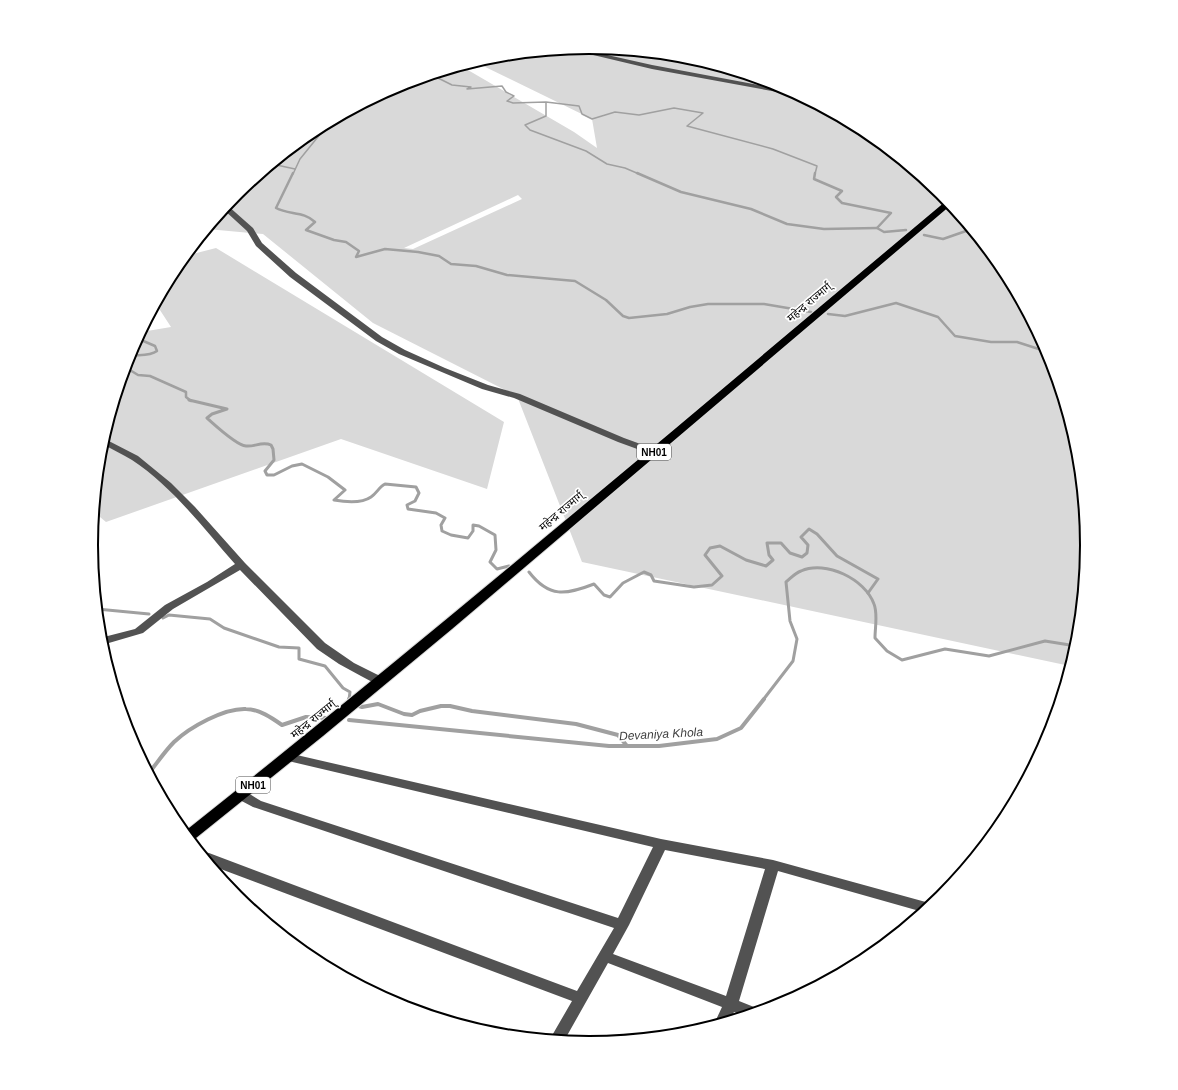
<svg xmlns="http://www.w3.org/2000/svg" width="1178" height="1090" font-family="Arial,'Noto Sans Devanagari',sans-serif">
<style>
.green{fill:#d9d9d9;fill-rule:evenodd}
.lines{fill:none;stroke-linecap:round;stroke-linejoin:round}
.stream-far3{stroke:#a0a0a0;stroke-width:1.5}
.stream-far2{stroke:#a0a0a0;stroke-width:2.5}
.stream-far1{stroke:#a0a0a0;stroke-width:3}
.stream{stroke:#a0a0a0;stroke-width:4}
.highway-casing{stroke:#dbdbdb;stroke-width:2}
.minor{fill:#525252;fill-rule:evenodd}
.highway{fill:#000;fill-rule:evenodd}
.labels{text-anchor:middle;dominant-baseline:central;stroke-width:3.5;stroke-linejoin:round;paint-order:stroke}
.shield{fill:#fff;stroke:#4c4c4c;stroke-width:1}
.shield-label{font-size:10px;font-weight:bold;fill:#000}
.street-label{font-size:11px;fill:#000;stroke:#fff}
.water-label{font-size:12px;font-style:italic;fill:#414141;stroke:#fff}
.rim{fill:none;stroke:#000;stroke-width:2}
</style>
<rect width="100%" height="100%" fill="#fff"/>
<g class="green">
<path d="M589,47L686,57L780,85L866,131L941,193L1003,269L1049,355L1077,448L1087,545L1077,642L1070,666L582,562L517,396L373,323L263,234L207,229L237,193L313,131L399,85L461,66L574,132L597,148L592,119L475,62L492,57ZM518,195L522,199L413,249L404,248Z"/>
<path d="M216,248L504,422L487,489L341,439L106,522L94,512L101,448L129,354L141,332L171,327L156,304L175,268L185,256Z"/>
</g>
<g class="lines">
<g class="stream-far3">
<path d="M441,72L437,75H432L452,85L471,87L467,89L502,86L506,92L514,96L507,101L513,103L546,102L579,106L582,114L592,119L615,112L639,115L674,108L703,113L687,126L773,149L817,166L815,174"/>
<path d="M546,103V116L525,125L530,130L586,151L607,164L625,168L639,174"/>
<path d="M272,164L295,169"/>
<path d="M293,174L300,159L330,122"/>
</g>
<g class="stream-far2">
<path d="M293,173L276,208C289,215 304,211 315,222L306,230L334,240L346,242L359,251L356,257L385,249L418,252L439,256L451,264L476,266L507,275L575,281L606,300L623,316L629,318L667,314L690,307L708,304H764L811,312"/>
<path d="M637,173L681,192L751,209L787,224L824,229L877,228"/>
<path d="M815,173L814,179L842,191L836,197L842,203L891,213L877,228L884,232L906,230"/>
<path d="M924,235L943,239L966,231H973"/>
<path d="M828,314L845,316L896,303L938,317L955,336L991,342H1017L1048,352"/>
<path d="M128,356C138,354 149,357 157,351L155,346L141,340L139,336"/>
<path d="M125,367L138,375L150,376L186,392V397L191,401"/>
</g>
<g class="stream-far1">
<path d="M189,400L227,409L212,414L207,418C215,425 236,445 246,446C255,447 262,441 271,445L273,449L274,460L265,471L267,475H274L292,466L302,464L328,477L345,490L334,500C345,502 361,504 371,497C377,493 379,487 385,484L416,487L419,493L415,501L407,505L408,509L436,513L445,518L441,525L442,531L451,535L468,538L473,531V525L479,526L495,535L496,550L490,562L497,569L509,566"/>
<path d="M529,572C549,598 566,595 594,584L604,595L610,597L623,583L644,572L651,575L654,581L694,587L712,585L722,576L705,555L710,548L720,546L746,560L766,566L773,560L769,555L767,543H781L790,553L802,557L807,553L808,545L801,537L809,529L817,534L837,556L878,579L868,593"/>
<path d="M97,609L149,614"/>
<path d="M163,618L169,615L210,619L224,628L279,647L299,648V659L325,666L343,688L350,692L349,700"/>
<path d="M763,700L793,661L797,639L790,621L786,582C791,578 795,573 801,571C826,560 865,579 874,604C878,614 875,627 875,638L887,651L902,660L945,649L989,656L1045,641L1076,646"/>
</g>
<g class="stream">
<path d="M349,702V699"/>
<path d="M356,705L362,707L378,704L404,714L412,715L420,711L441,706H450L472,711L576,724L618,735L627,746"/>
<path d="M349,720L609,746H659L717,739L741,728L764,699"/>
<path d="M149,773C157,763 165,751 174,742C190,727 224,708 246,709C259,709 272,718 282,725L306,717L326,718"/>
</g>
<g class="highway-casing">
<path id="highway" d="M946,201H948L951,205L452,629L323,736L191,842L184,832C442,627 693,413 946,201Z"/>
</g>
<g class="minor">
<path d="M576,48L652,65L790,91L796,94L794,95L652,69L568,49Z"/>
<path d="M227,205L253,228L262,243L296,273L382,337L405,350L445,368L488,385L520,394L624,438L657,450L659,452L657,454H651L618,442L514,398L482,389L399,354L376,341L290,277L256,246L247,231L223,209Z"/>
<path d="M103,438L138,456L171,483L195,507L245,563L325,643L354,663L384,678L386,681L384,684H376L361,676L339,664L317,649L240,570L173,609L143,633L102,645L100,638L135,629L165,605L207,582L235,564C204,529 172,486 132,460C122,454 112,449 102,444Z"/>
<path d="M288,753L661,839L773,860L933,904L923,912L778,871L739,1001L759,1009L760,1011L745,1016L734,1012L730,1020L716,1024L715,1022L722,1007L608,963L564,1041L550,1039L572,1001L210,865L201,853L204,852L209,853L577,991L614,928L253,807L236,798L234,795L236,792C244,789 254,797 261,801L618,918L653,847L284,760L282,757L284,754ZM665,850L765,869L726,996L613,954L629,925Z"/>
</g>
<use href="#highway" class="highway"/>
</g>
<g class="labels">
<g class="shield">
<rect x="637" y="444" width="34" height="16" rx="3"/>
<rect x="236" y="777" width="34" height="16" rx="3"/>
</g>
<g class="shield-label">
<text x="654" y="452">NH01</text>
<text x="253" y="785">NH01</text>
</g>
<g class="street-label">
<text transform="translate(809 302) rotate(-40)">महेन्द्र राज्मार्ग्</text>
<text transform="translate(561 511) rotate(-40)">महेन्द्र राज्मार्ग्</text>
<text transform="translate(313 719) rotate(-39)">महेन्द्र राज्मार्ग्</text>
</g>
<g class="water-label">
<text transform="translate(661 734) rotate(-3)">Devaniya Khola</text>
</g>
</g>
<path d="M0 0H1178V1090H0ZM98 545a491 491 0 1 1 982 0a491 491 0 1 1-982 0Z" fill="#fff" fill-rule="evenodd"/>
<path class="rim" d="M98 545a491 491 0 1 1 982 0a491 491 0 1 1-982 0Z"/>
</svg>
